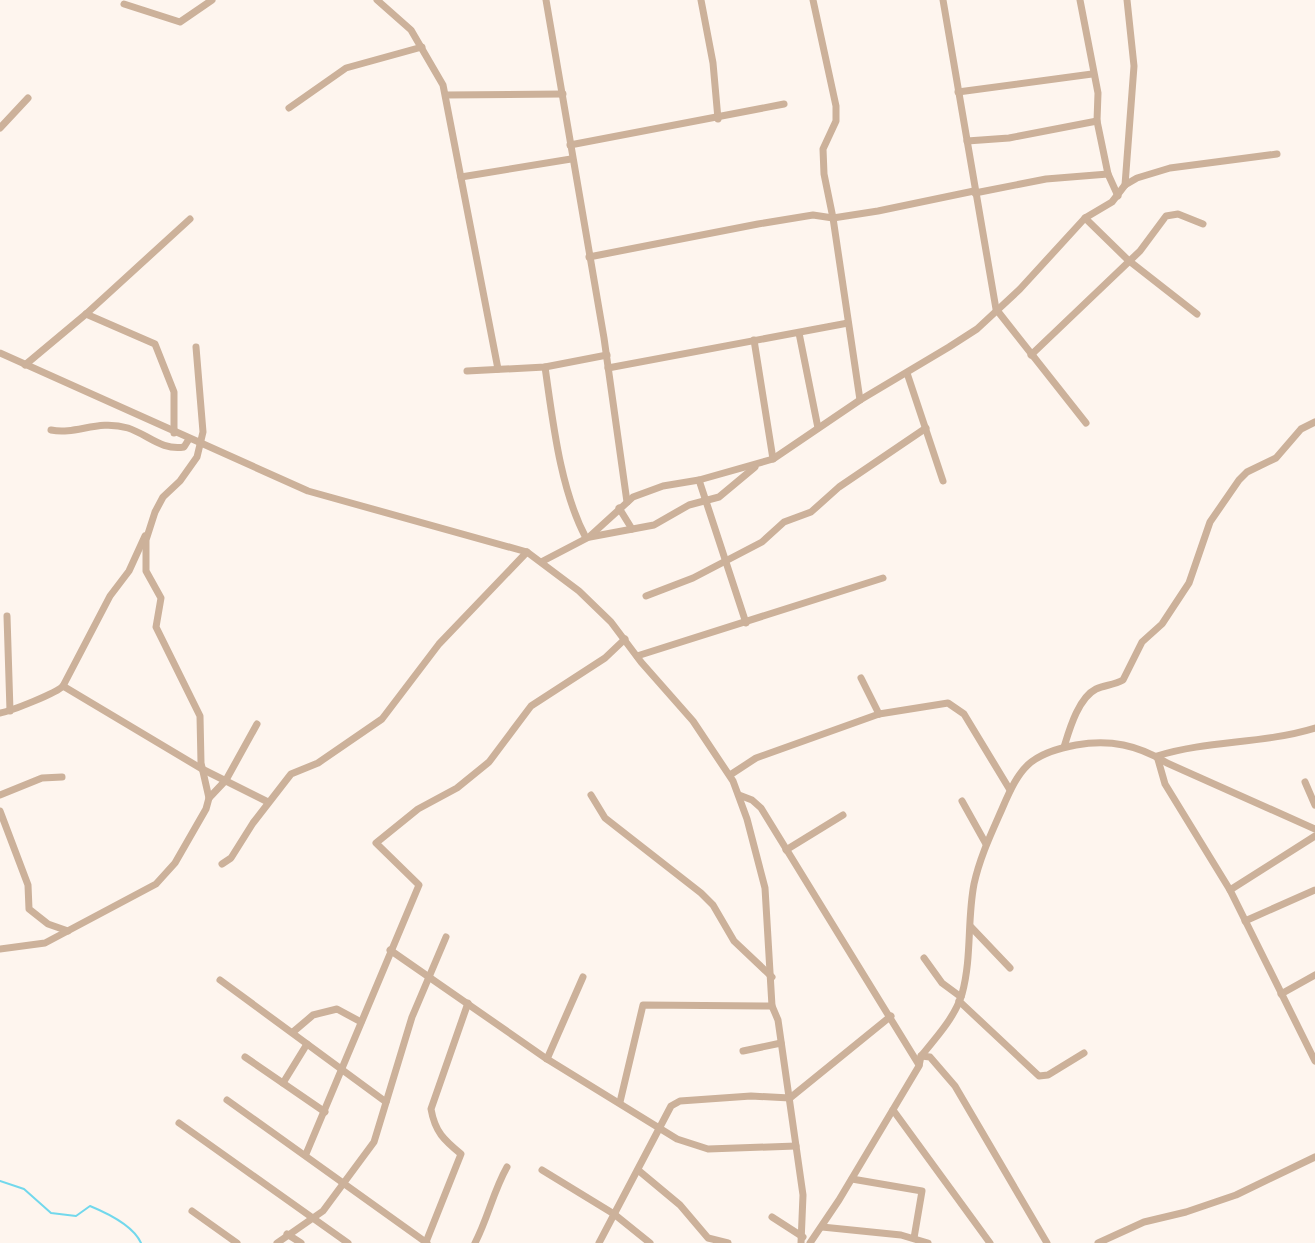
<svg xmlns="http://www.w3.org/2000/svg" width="1315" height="1243" font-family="Overpass,sans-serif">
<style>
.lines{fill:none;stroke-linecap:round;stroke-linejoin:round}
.stream{stroke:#72d8ec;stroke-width:2}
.minor{stroke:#ccb19a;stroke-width:7}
</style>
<rect width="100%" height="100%" fill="#fef5ee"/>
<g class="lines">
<path class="stream" d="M0,1181L24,1189L51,1213L76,1216L90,1206C107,1213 133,1225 141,1243"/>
<g class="minor">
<path d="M377,0L411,30L443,85L498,369"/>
<path d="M546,0L604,338L627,502"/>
<path d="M701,0L713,63L718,119"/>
<path d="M813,0L836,106V121L823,149L824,174L833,218L860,400"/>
<path d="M943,0L996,309L1086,423"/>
<path d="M1080,0L1098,93L1097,121L1108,174L1118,196"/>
<path d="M124,4L180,22L212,0"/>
<path d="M958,92L1092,74"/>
<path d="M446,95L563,94"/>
<path d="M289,108L346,68L422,47"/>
<path d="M0,128L28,98"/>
<path d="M967,141L1009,138L1097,121"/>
<path d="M570,145L784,104"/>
<path d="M461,177L571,159"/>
<path d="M1125,185L1134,66L1127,0"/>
<path d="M975,193L1046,179L1108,174"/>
<path d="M1085,218L1128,260L1197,314"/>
<path d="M589,257L758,224L813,215L833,218L878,211L974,191"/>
<path d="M86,314L155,344L174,392V433"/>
<path d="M799,333L818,428"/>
<path d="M754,340L773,459"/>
<path d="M0,353L308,491L527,552L579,591L611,622L641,662L693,721L733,781L747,819L765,888L772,1006L778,1020L803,1195L801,1243"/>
<path d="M1031,355L1140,251L1166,216L1178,214L1203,224"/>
<path d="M25,365L86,314L190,219"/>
<path d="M545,367C553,422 560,489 586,538"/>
<path d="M608,368L848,323"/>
<path d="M467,371L545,367L607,355"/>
<path d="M907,373L943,481"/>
<path d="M51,430C77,435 97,419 128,428C147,434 162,451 184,447L189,439"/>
<path d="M699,480L746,623"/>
<path d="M619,508L632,529"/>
<path d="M590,537L654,525L689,505L719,497L755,467"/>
<path d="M543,561L589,537L633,497L663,486L699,480L773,459L860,400L949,347L977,329L1020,289L1085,218L1112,202L1125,185L1137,178L1170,168L1277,154"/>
<path d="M646,596L693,578L762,542L784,522L811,512L839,487L926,428"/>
<path d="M7,616L10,711"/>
<path d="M637,656L883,578"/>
<path d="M861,678L879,714"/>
<path d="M63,686L202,769L268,802"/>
<path d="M0,713C11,711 57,693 63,686L110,596L129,571L145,536"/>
<path d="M1315,728C1263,744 1208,740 1157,756L1165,784L1230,890L1315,1061"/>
<path d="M1064,747C1069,731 1078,698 1096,689C1105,685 1114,685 1123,680L1142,642L1162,624L1189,583L1210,522L1239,480L1247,472L1276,458L1301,429L1315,422"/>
<path d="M730,775L756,758L879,714L948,703L964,714L1010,790"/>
<path d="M1305,782L1315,805"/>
<path d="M0,795L42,778L62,777"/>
<path d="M591,795L605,818L701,893L713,905L734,941L772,977"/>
<path d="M739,795L752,800L761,808L919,1065"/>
<path d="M209,798L226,780L257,724"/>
<path d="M962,801L986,844"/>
<path d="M0,811L28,885L29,909L48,924L68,931"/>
<path d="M786,850L843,815"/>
<path d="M222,864L231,858L253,823L291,774L318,763L382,719L439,644L527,552"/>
<path d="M1230,890L1315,836"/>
<path d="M1245,921L1315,890"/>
<path d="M971,927L1010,968"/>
<path d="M0,949L45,943L156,884L175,863L206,809L209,798L201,763L200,716L156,627L161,598L146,571V540L155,512L163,497L180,481L197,457L203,432L196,347"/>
<path d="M390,950L547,1059L677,1139L708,1149L796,1146"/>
<path d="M924,958L942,983L961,997"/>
<path d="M220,980L386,1102"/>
<path d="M1281,994L1315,975"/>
<path d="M959,1001L1039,1076L1048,1075L1084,1053"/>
<path d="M293,1032L313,1015L337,1009L361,1022"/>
<path d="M743,1051L781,1043"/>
<path d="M921,1056L930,1057L955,1086L1047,1243"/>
<path d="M245,1057L325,1112"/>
<path d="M547,1059L583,977"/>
<path d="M283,1083L307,1044"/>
<path d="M227,1100L427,1243"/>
<path d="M620,1102L643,1005L772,1006"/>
<path d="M893,1110L990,1243"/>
<path d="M179,1123L348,1243"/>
<path d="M306,1154L419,885L376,843L418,809L457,788L489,762L531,706L605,658L625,639"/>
<path d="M542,1170L614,1214L650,1243"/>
<path d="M638,1170L680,1205L708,1238L728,1243"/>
<path d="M852,1179L922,1191L914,1238"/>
<path d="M192,1211L237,1243"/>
<path d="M772,1217L803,1237"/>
<path d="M822,1227L901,1235L928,1243"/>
<path d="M287,1234L301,1243"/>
<path d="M426,1242L461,1154C444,1140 435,1132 431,1109L468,1003"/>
<path d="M277,1243L323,1211L374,1142L412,1017L446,937"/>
<path d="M475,1243C488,1218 493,1192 507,1167"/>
<path d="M599,1243L671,1106L680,1101L751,1096L790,1098L891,1016"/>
<path d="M810,1243L839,1200L919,1066L921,1056C936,1038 955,1017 962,994C972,958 967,920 974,884C980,857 991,834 1002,809C1020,767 1029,754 1076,745C1110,739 1138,745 1167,763L1315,829"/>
<path d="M1098,1243L1144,1222L1186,1212L1236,1195L1315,1157"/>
</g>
</g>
</svg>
